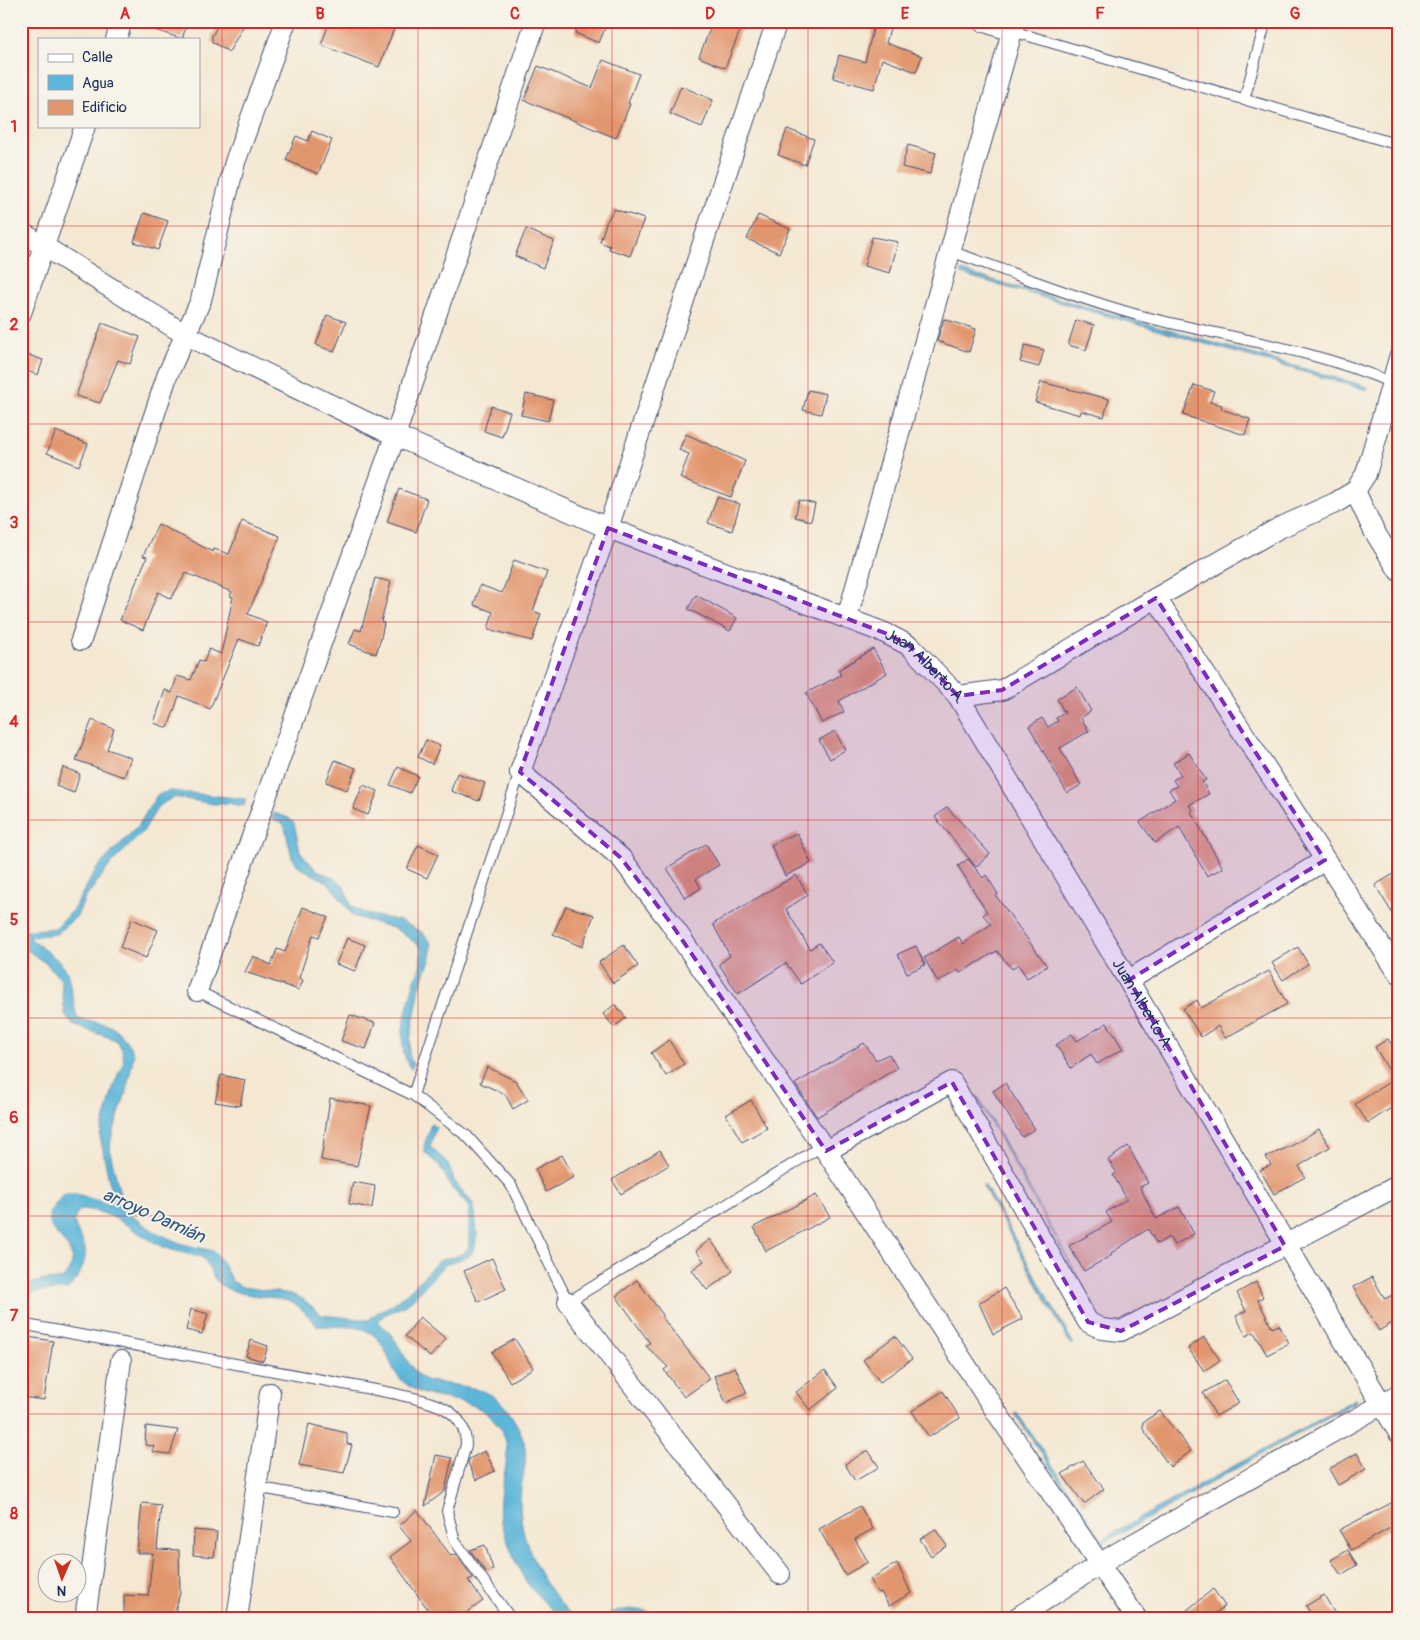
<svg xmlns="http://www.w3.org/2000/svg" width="1420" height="1640" font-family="Pangolin,sans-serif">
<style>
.water{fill:#5bb6d9;stroke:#3b729c}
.building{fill:#e2966e}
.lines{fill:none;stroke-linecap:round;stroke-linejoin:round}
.service-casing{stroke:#3c4b70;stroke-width:12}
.minor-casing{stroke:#3c4b70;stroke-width:22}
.service{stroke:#fff;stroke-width:10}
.minor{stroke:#fff;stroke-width:20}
.marked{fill:#7b2cbf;fill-opacity:0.2;stroke:#7b2cbf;stroke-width:4;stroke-dasharray:10 6;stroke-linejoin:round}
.grid{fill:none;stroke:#d62828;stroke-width:1;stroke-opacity:0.55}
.labels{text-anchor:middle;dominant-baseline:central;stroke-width:4;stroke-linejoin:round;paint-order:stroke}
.street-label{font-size:16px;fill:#1b2f5e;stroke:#f7f3e8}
.water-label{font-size:18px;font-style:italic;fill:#2e5883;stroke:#f7f3e8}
.neatline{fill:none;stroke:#d62828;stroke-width:2}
.grid-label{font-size:16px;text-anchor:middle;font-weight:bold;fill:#d62828}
</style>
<rect width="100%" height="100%" fill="#f7f3e8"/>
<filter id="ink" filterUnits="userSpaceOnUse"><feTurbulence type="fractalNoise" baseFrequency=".02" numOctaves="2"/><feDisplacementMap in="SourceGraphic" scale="10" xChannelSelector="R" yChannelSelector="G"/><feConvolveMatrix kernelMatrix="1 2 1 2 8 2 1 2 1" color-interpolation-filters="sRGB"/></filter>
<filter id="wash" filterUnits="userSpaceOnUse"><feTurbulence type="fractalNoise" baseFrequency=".0096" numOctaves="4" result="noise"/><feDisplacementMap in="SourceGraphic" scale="20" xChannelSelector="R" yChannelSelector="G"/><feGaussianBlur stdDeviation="1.12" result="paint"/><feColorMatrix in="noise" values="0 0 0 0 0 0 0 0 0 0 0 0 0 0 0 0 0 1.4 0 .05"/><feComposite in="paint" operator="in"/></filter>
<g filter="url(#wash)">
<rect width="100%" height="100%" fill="#f4e8d3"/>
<g class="water">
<path d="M961,271L1368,387L1367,390L961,274Z"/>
<path d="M170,791L246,799L244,806L227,803L214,804L174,797L165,802L158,807L142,833L110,865L85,898L77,916L56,934L28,937L59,961L67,971L77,1018C86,1022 92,1021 100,1023C117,1025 127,1041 134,1054L126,1092L111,1139L110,1152L124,1211L155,1232L182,1244L213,1251L219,1257L232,1281L242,1287L291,1294L303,1299L322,1315L369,1320C377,1311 388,1308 397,1301C412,1290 424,1276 436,1263C445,1255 459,1261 469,1247V1206L452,1189L440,1166L425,1153L424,1146L431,1124L436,1127L430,1147L447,1162L455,1182L474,1205L477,1233L475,1248L470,1256L444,1265L415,1297L404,1306L384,1315L378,1322C398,1336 402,1359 419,1376C425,1381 433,1382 441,1383C479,1389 498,1388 518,1427C533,1455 521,1472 520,1501C519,1544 545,1589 574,1619H559C551,1607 540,1599 531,1588C518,1573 509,1545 502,1526C490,1490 524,1452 495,1421C468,1391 433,1406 406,1384C394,1375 392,1365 386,1352C372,1320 346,1328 318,1326C311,1320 305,1312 298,1306C283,1294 246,1299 224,1287C211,1281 211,1265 202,1257C189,1254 176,1252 164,1247C134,1234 116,1210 80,1209C68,1224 79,1231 84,1245C89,1260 78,1279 68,1289L36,1292L21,1301V1290C34,1279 47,1280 63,1279C66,1274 74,1265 72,1258C68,1233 27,1228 65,1194H77L114,1206L100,1136L115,1082L124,1061L122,1049L116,1040L73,1025L65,1015L61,980L47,964L21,946V928L23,931L55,928L73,910L97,868L138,826L157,795Z"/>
<path d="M274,813L289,818L294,823L300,851L315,869L339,881L345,888L351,906L366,914L401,921L423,933L431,943V957L420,987L410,1040L409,1054L413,1065L411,1069C395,1047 405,1015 412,991C416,973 424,966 420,946L396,929L353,916L329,883L299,867L292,857L284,824L272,819Z"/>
<path d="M977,1095L1096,1309L976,1096Z"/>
<path d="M984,1184L1073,1343L1071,1345L983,1186Z"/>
<path d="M1355,1399L1356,1401L1102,1544L1015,1414L1017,1413L1102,1539Z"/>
<path d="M629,1609L646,1611L661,1619H599L610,1613Z"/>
</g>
<g id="blocks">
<g class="building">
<path d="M138,21H188L182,39L138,24Z"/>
<path d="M220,21H246L229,52L212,42V36Z"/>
<path d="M330,21H397L379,67L321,45Z"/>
<path d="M579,21H608L599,43L575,33Z"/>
<path d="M713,21H744L725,68L699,57Z"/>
<path d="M875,21H892L886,43L922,56L916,72L882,59L874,89L833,78L839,55L865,62Z"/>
<path d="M603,60L639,74L628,103L630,104L616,138L524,100L538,66L592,88Z"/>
<path d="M681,86L713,100L702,127L670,114Z"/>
<path d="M787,129L814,139L805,165L778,155Z"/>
<path d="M312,131L332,140L318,174L286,160L296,136L308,141Z"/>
<path d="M908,145L936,153L930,174L902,167Z"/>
<path d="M614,209L644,219L630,256L609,249L610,246L600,242L606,223Z"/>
<path d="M144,213L168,221L158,250L134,242Z"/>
<path d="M758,215L790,229L779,253L747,239Z"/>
<path d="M526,229L554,241L543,268L515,256Z"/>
<path d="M872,237L898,242L890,273L864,266Z"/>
<path d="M327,315L346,322L334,352L316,345Z"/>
<path d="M944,319L976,329L969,352L937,341Z"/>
<path d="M1076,320L1094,325L1086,350L1068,345Z"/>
<path d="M102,323L140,337L130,364L118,360L100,403L76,396Z"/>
<path d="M1025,345L1044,350L1039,367L1020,362Z"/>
<path d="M26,354L43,360L38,375L21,369Z"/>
<path d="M1041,382L1109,399L1104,417L1081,411L1080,415L1035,402Z"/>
<path d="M1194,385L1214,391L1210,402L1222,405L1221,409L1250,419L1245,435L1183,415Z"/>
<path d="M808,390L826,394L821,414L803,410Z"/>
<path d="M526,394L553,400L548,421L521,415Z"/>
<path d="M491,406L510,412L502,437L484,431Z"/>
<path d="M56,431L88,444L79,466L47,453Z"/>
<path d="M686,434L745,461L731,497L680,478L689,454L679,450Z"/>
<path d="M399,489L427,499L416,532L387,522Z"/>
<path d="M717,497L740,504L732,531L708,523Z"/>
<path d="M799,500L815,504L811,521L795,517Z"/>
<path d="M242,521L280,536L248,614L267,622L258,646L239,639L210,709L179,696L168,728L154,723L165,690L172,693L177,676L191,680L199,660L204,662L209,649L221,654L233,597L230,596L232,592L186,573L171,599L158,592L143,630L120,620L147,557L143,556L158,524L213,552L214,549L229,554Z"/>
<path d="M514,560L547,572L533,611L541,614L532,641L488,629L493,612L474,605L480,585L502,593Z"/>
<path d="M375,578L391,582L381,622L384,623L381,638L376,654L349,644L355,629L361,631Z"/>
<path d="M696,595L737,618L730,631L688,609Z"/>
<path d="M873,649L887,673L839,701L844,712L822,723L806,693L841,675L838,670Z"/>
<path d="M1077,687L1091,711L1081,718L1089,731L1060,748L1081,785L1067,793L1029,726L1042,718L1048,727L1058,721L1056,718L1065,713L1057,699Z"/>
<path d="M92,720L114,729L107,749L131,758L124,777L76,760Z"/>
<path d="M835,731L845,750L830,759L819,740Z"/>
<path d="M426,740L440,746L432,764L418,757Z"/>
<path d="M1189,753L1206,780L1202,782L1209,794L1189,805L1193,810L1191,812L1223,868L1207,876L1179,827L1155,843L1140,822L1175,799L1169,790L1177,786L1173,780L1181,775L1173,763Z"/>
<path d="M335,760L356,768L347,790L326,782Z"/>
<path d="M63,767L80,774L74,793L56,786Z"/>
<path d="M398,767L418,776L410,793L390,785Z"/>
<path d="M457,773L485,783L479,801L451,791Z"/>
<path d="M363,785L378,791L368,815L353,809Z"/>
<path d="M947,807L990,854L976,867L935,817Z"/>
<path d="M797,833L811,863L785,876L771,845Z"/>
<path d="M706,844L719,865L696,879L701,888L685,898L667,868Z"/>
<path d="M418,845L438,854L427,878L407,869Z"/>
<path d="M968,859L983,878L986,875L998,894L996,896L1047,966L1027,978L1018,964L1012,969L997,951L960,973L958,970L938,982L924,958L959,937L963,944L991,924L983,915L987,912L958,866Z"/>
<path d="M1399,871V924L1375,885Z"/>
<path d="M796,875L808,895L786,909L810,949L819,943L833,962L801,984L786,963L738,994L719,964L730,956L713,924Z"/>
<path d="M566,906L594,915L582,947L553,934Z"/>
<path d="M303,907L328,917L319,937L313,935L299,978L303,980L299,990L245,972L253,956L271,965L277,949L285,952Z"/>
<path d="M132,919L158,930L146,958L120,947Z"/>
<path d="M347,938L365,945L355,971L336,964Z"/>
<path d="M624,945L638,966L613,983L599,962Z"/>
<path d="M916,946L925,965L907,973L898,954Z"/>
<path d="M1298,947L1308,964L1283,980L1272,963Z"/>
<path d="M1269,971L1287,1004L1225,1038L1218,1026L1201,1037L1183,1009L1197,1000L1201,1008Z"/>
<path d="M615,1004L626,1018L614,1027L603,1014Z"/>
<path d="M350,1015L375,1023L366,1049L341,1041Z"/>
<path d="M1107,1023L1123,1049L1097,1064L1091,1054L1071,1068L1056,1045L1072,1034L1077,1041Z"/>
<path d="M1388,1039L1399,1056V1103L1368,1123L1355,1104L1394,1079L1375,1047Z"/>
<path d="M669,1040L684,1064L666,1076L651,1053Z"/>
<path d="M864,1043L876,1060L889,1054L897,1068L817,1117L795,1084Z"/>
<path d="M487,1067L516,1081L528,1100L513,1109L505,1094L480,1083Z"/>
<path d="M221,1075L245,1080L240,1106L215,1102Z"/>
<path d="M1005,1083L1035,1129L1022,1137L993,1091Z"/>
<path d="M330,1098L371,1106L357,1166L321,1160Z"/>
<path d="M751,1100L767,1128L742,1142L726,1115Z"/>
<path d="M1319,1129L1330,1147L1299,1166L1305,1177L1274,1194L1260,1170L1271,1165L1266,1157L1293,1145Z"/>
<path d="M1128,1146L1148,1183L1140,1187L1156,1219L1179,1207L1194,1234L1174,1245L1169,1237L1157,1244L1148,1229L1111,1253L1112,1255L1084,1271L1069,1246L1112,1222L1106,1212L1127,1199L1113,1175L1117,1173L1108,1160Z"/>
<path d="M660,1150L669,1165L621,1194L612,1180Z"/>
<path d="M562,1155L574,1177L546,1192L535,1169Z"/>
<path d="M353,1182L375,1186L372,1208L349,1204Z"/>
<path d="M816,1195L830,1217L766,1251L754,1227Z"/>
<path d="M710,1239L733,1271L707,1290L692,1270L704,1261L696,1251Z"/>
<path d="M492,1258L506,1289L478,1302L464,1271Z"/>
<path d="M1372,1277L1385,1299L1399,1291V1318L1379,1331L1353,1287Z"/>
<path d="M637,1280L663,1315L662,1317L710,1379L684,1397L664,1370L668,1367L646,1346L650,1343L616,1296Z"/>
<path d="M1256,1282L1263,1297L1258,1300L1272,1328L1279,1325L1289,1343L1267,1355L1254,1332L1246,1336L1236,1316L1246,1311L1237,1293Z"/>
<path d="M1004,1288L1023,1319L993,1334L979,1303Z"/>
<path d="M191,1309L208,1314L202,1334L186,1330Z"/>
<path d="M420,1317L446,1339L430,1357L405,1336Z"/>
<path d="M895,1336L912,1359L880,1382L863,1360Z"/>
<path d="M28,1337L53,1341L44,1400L21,1397V1367L23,1368Z"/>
<path d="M1204,1337L1220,1360L1204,1371L1188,1348Z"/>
<path d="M515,1339L533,1368L510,1382L492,1352Z"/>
<path d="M251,1340L268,1346L263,1361L246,1356Z"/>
<path d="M735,1367L747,1393L726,1403L714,1376Z"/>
<path d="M825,1370L838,1388L810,1410L796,1392Z"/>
<path d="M1225,1380L1239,1403L1216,1416L1203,1393Z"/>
<path d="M943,1391L960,1418L929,1437L912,1411Z"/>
<path d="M1160,1411L1191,1451L1170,1467L1143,1429V1422Z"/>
<path d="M309,1424L347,1433V1444L352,1445L344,1473L299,1465Z"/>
<path d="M146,1426L178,1430L170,1454L153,1452L154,1446L145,1445Z"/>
<path d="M868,1450L879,1467L855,1481L845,1464Z"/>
<path d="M485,1451L495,1471L476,1480L468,1463L469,1459Z"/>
<path d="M1357,1453L1366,1469L1338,1485L1329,1469Z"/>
<path d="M436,1455L452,1458L445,1491L425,1506Z"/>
<path d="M1083,1461L1104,1489L1084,1504L1062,1474Z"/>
<path d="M1399,1499V1523L1351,1550L1339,1530Z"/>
<path d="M142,1503L161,1505L157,1549L179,1550L180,1593L173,1619H124V1595L148,1596L153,1553H137Z"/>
<path d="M860,1506L873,1529L855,1539L868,1562L845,1575L819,1529Z"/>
<path d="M417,1510L451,1556L456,1554L473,1578L468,1580L483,1601L458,1619H435L390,1557L411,1541L399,1526Z"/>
<path d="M935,1529L947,1546L931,1556L920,1539Z"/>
<path d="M194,1530L217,1532L214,1557L193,1555Z"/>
<path d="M485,1545L493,1569L486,1572L470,1550Z"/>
<path d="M1348,1550L1357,1565L1341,1575L1331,1560Z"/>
<path d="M897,1563L911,1593L889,1606L881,1592L878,1593L870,1579Z"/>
<path d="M1213,1589L1225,1606L1207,1619H1176Z"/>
<path d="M1324,1595L1338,1619H1314L1306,1606Z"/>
</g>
</g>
</g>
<g filter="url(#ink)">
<use href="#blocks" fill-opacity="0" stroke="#3c4b70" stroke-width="1"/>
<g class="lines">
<g class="service-casing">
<g id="service">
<path d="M1012,31L1399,145"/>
<path d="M1244,100L1266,21"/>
<path d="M950,251C1011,272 1072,297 1134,314C1220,337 1310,347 1392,383"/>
<path d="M197,991L413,1095L467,1136L511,1185L568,1302L822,1146"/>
<path d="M413,1095L520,772"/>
<path d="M21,1324L392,1393C423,1401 466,1404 466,1445L447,1511L455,1541L511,1619"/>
<path d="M256,1487L393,1512"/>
</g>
</g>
<g class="minor-casing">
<g id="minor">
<path d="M777,21L608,528L520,772L621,858L670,922L826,1151L997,1413L1137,1619"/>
<path d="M982,21L1012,31"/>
<path d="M116,39L122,21"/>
<path id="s1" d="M21,232L186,335L389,433L608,528L885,633L910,646L958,696L1399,1433"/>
<path d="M21,313L85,126"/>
<path d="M1355,491L1374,531L1399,571"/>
<path d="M1156,598L1399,974"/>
<path d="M847,618L1015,21"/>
<path d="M81,640L167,376L201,300L235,162L286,21"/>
<path d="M958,696L1002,690L1156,598L1279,528L1335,503L1355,491L1366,474L1399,358"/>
<path d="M1129,980L1325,860"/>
<path d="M197,991L395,436L536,21"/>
<path d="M826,1151L952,1082L1088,1322L1102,1329L1121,1331L1399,1185"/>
<path d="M568,1302L780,1574"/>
<path d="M85,1619L121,1361"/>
<path d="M237,1619L270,1393"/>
<path d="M1015,1619L1117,1553L1399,1395"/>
</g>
</g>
<use href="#service" class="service"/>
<use href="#minor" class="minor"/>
</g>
</g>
<path class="marked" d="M608,528L885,633L910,646L958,696L1002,690L1156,598L1325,860L1129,980L1285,1246L1121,1331L1088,1322L952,1082L826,1151L670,922L621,858L520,772Z"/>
<path class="grid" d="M222,21V1619M418,21V1619M612,21V1619M808,21V1619M1002,21V1619M1198,21V1619M21,226H1399M21,424H1399M21,622H1399M21,820H1399M21,1018H1399M21,1216H1399M21,1414H1399"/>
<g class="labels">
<g class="street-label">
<text stroke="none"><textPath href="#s1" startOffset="1008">Juan Alberto A.</textPath></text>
<text stroke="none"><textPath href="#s1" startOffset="1412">Juan Alberto A.</textPath></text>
</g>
<g class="water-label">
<text transform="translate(154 1216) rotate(24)">arroyo Damián</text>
</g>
</g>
<rect width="1420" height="1640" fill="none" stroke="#f7f3e8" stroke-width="55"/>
<rect x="38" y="38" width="162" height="90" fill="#f7f3e8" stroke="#9fa5b1"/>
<rect x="48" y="54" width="25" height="8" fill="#ffffff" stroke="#9fa5b1"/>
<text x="82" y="62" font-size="15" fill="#1b2f5e">Calle</text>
<rect x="48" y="75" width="25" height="15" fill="#5bb6d9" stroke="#9fa5b1"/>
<text x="82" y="88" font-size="15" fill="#1b2f5e">Agua</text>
<rect x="48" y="100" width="25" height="15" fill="#e2966e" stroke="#9fa5b1"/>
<text x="82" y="112" font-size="15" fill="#1b2f5e">Edificio</text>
<g transform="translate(62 1578) rotate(182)"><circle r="24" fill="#f7f3e8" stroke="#9fa5b1"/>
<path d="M0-4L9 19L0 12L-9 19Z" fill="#c8321e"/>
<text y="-8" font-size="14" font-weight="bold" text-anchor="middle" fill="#1b2f5e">N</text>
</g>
<rect x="28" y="28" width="1364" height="1584" class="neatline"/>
<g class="grid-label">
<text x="125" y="19">A</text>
<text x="320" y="19">B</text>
<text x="515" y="19">C</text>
<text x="710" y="19">D</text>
<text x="905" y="19">E</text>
<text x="1100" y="19">F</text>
<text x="1295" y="19">G</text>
<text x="14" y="132">1</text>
<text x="14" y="330">2</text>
<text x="14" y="528">3</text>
<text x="14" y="727">4</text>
<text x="14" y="925">5</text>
<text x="14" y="1123">6</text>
<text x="14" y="1321">7</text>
<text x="14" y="1519">8</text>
</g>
</svg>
